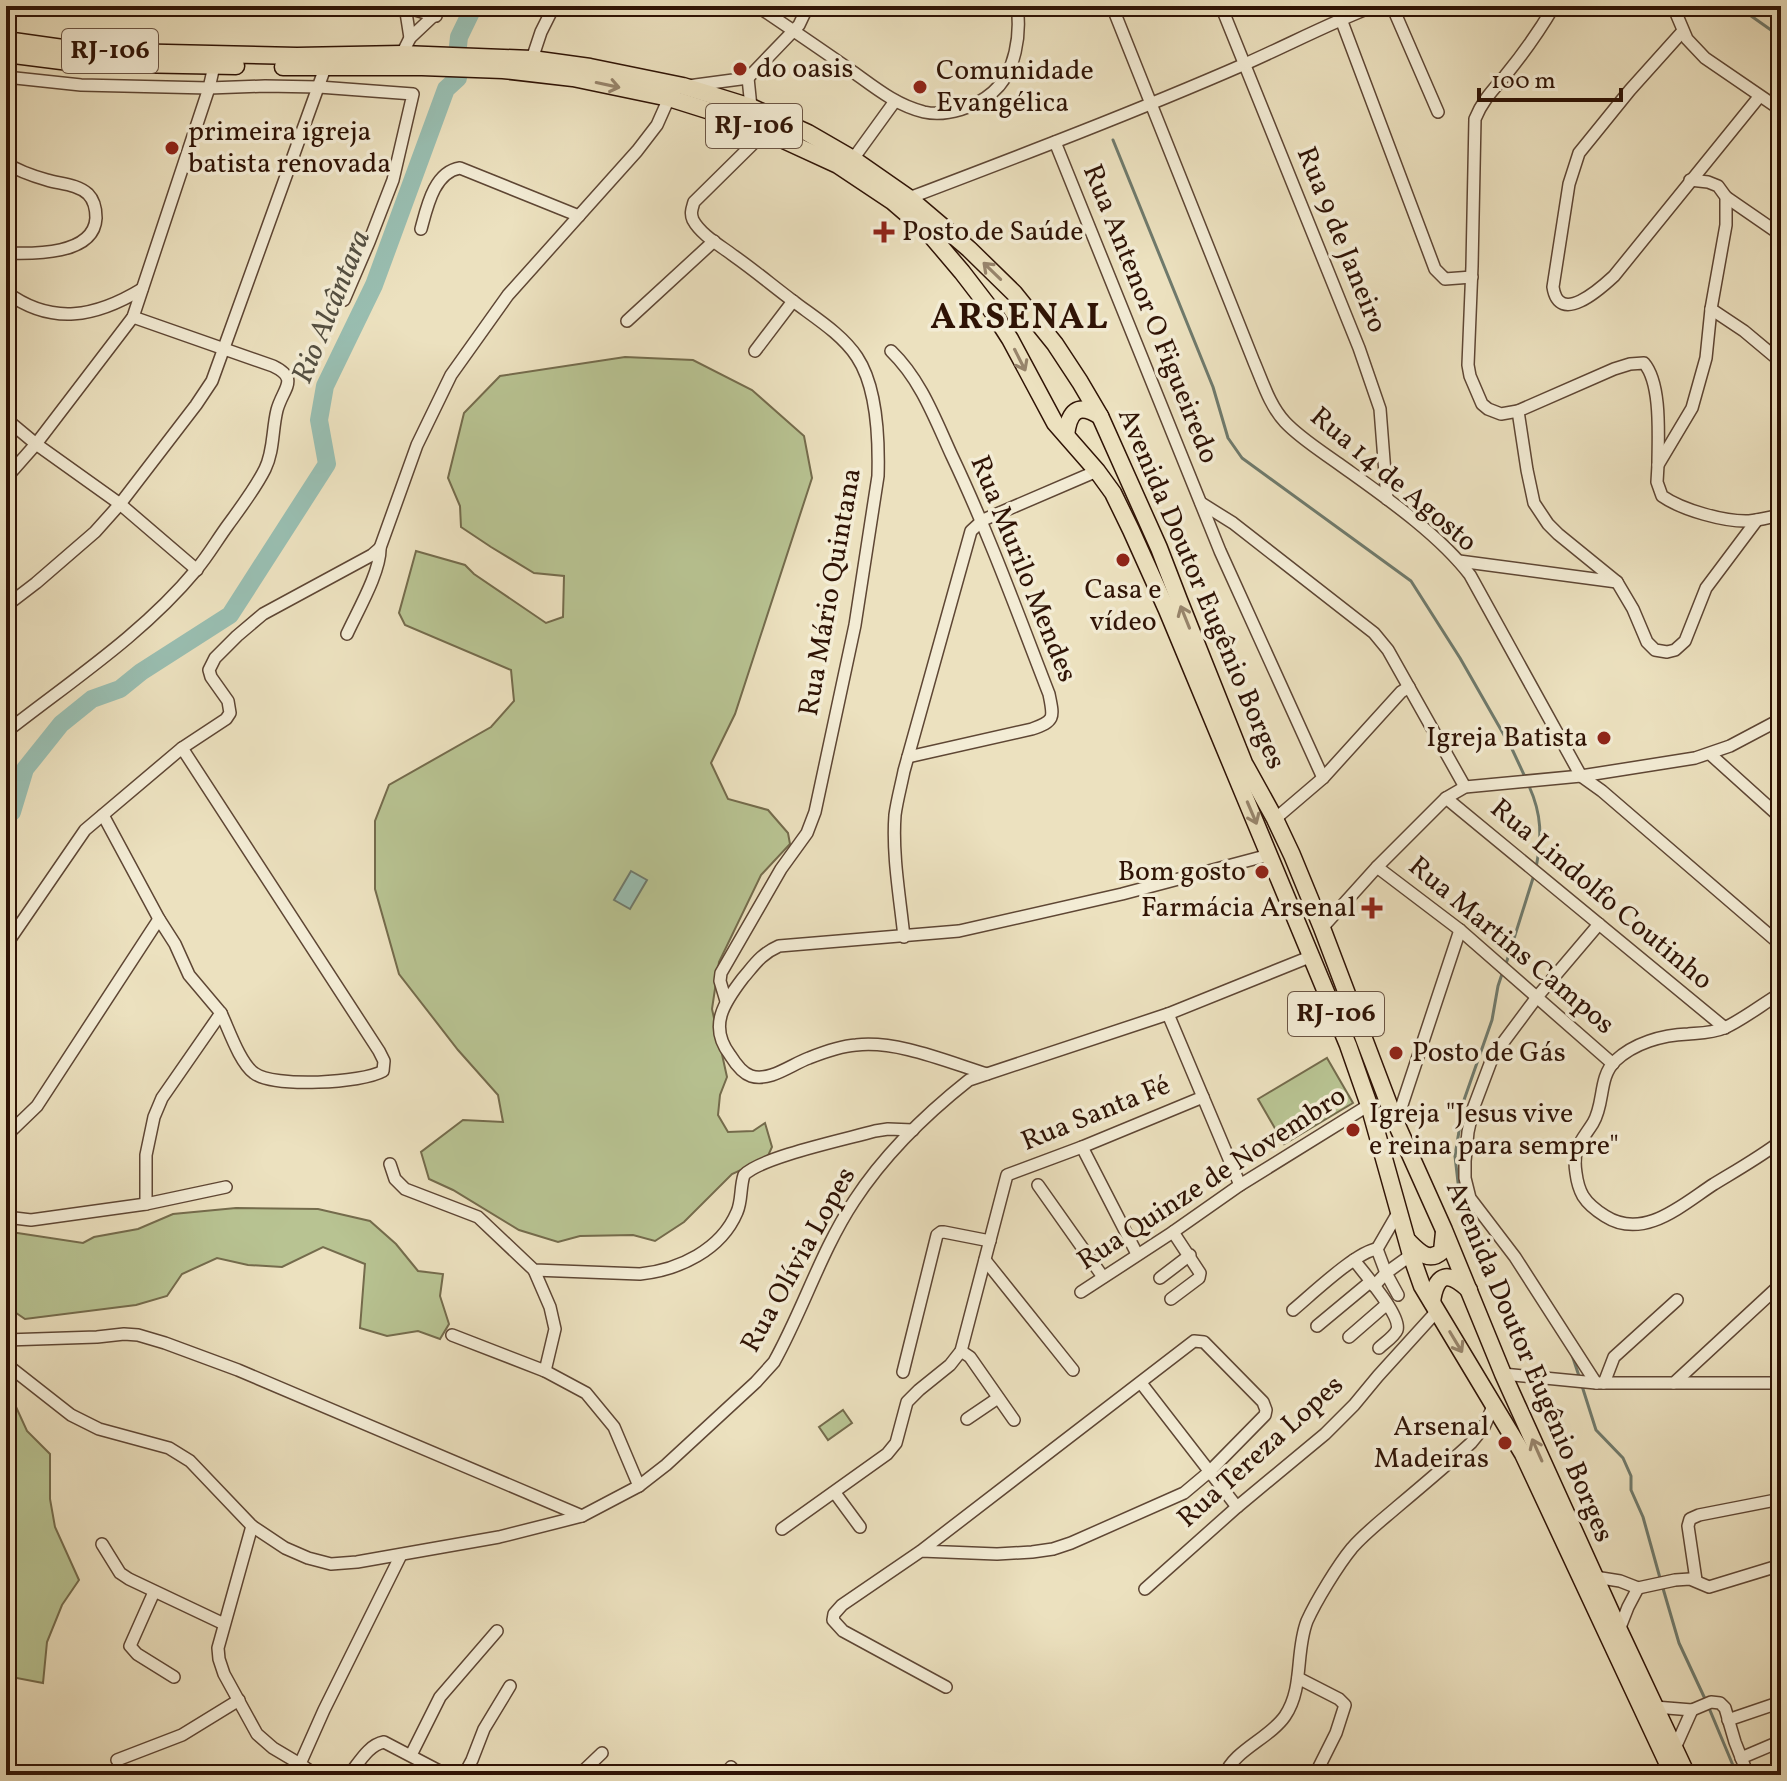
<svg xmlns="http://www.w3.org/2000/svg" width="1787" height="1781" font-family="Vollkorn,serif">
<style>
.green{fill:#b8c392;stroke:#746b4c;stroke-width:2}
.water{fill:#99beb1;stroke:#6f7a6c;stroke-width:2}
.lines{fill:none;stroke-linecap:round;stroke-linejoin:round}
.stream{stroke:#6f7a6c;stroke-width:3}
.river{stroke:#99beb1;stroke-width:18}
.minor-casing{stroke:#5e4634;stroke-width:14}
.highway-casing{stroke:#2f1305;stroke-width:19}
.minor{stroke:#f3ecd5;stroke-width:11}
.highway{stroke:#ece1bf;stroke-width:16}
.oneway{stroke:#97846b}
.poi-dot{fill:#8f2418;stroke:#f3ecd5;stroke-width:3}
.labels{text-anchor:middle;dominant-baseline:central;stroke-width:7;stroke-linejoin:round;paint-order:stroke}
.shield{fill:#f3ecd5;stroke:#6a5443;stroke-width:2}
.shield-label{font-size:26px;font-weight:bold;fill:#2f1305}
.poi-label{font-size:28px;fill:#2f1305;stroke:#f3ecd5;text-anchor:start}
.street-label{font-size:28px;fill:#2f1305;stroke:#f3ecd5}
.water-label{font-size:30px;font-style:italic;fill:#544f41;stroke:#f3ecd5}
.district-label{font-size:36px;font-weight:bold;letter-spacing:2px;fill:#2f1305;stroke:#f3ecd5}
</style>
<rect width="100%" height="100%" fill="#ece1bf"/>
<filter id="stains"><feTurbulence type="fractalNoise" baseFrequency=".0025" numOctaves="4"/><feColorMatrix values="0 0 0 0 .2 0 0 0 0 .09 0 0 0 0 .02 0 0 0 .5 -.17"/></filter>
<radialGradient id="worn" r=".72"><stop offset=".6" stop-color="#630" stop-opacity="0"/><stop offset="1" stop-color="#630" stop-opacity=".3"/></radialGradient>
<g class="green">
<path d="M625,357L693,360L752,390L804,436L812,478L735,714L711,763L728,799L768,810L788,833L790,844L761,875L719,962L712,1009L727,1077L720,1095L718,1115L728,1132L753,1131L765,1123L772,1147L767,1158L732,1174L684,1222L655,1241L633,1235L580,1236L558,1242L519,1230L453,1190L429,1179L421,1152L463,1120L503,1122L498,1095L458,1050L399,974L375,889V821L389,785L491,727L514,701L511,670L405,625L399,613L416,551L465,565L474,574L546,623L563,617L564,576L534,573L491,547L461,527L460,506L448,478L464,413L500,376Z"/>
<path d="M1327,1058L1353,1103L1284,1144L1258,1099Z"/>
<path d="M236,1208L318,1209L370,1221L396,1244L418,1271L443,1274L440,1296L449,1324L440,1339L418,1331L387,1336L360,1328L365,1264L323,1247L282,1267L248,1265L217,1258L182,1274L167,1296L136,1305L25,1319L6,1306V1233L11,1232L83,1243L94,1237L138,1229L173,1214Z"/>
<path d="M6,1385L27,1431L50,1454V1499L55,1527L79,1580L62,1605L47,1642L43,1683L6,1676Z"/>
<path d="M843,1410L852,1423L828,1440L819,1427Z"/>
</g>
<path class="water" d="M631,871L647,880L630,909L614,900Z"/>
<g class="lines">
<g class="stream">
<path d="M1737,6L1781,37"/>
<path d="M1113,140L1213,387L1228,438L1242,458L1411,581L1460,658L1512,749L1526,779"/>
<path d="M1529,786C1542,815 1542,837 1536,868"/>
<path d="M1505,967L1534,875"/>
<path d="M1467,1201L1459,1191L1455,1156L1464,1100L1492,1020L1498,986L1502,974"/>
<path d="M1572,1355L1580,1379"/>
<path d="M1582,1386L1596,1430L1623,1458L1631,1476V1490L1643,1517L1660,1578"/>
<path d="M1662,1585L1679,1643L1706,1701"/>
<path d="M1709,1708L1737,1775"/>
</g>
<g class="river">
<path d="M458,46L459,37L474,6"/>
<path d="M6,818L12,812L25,769L61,724L92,699L120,689L141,672L230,615L327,464L319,420L325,386L374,285L446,89L458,78"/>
</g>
<g class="minor-casing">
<g id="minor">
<path d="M375,6L405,7L436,16"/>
<path d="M405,6L410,38"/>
<path d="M757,6C788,27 819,48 849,69C873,86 895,105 924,112C947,117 976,107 993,92C1016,72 1021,34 1017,6"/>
<path d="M1112,6L1254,362C1263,383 1270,406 1285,422C1300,438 1321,451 1339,464C1382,495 1438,533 1470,575L1581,776L1602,791L1781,945"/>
<path d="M1221,6L1359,348L1380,409L1387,499"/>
<path d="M1336,6L1435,269L1445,279L1472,277"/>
<path d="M1392,6L1438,112"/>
<path d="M1554,6C1540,30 1523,54 1505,76C1493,90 1482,101 1475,119L1472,266L1468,365L1470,376L1482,404L1488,409L1501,414L1518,411L1614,369L1630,364L1644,363C1662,384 1658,438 1658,465"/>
<path d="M1673,6L1687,39L1705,58L1781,110"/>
<path d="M1683,31L1630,90L1579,153L1569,184L1553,287C1559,326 1600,289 1614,276L1759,97"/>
<path d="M402,54L410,38L444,6"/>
<path d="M532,59L541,32L554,6"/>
<path d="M6,77L81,85L209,88L265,86L319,87L413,94L393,180L369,242L344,300"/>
<path d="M748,78L751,107"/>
<path d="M688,86L748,78L799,25L808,6"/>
<path d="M1055,142L1220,551L1323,778"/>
<path d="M853,159L895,101"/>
<path d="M6,163C18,171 33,176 47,180C60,184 77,184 88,194C94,200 96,210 96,218C94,255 34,254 6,253"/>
<path d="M1690,180L1708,182L1718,186L1726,197V225L1711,309L1706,358L1692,408L1658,465L1657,482L1662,496C1682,510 1725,522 1749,521C1760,520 1770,517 1781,515"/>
<path d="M1726,197L1781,235"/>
<path d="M909,198C1022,155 1135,112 1245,64C1288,45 1330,23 1374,6"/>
<path d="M421,229C427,207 434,172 460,168L579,216"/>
<path d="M6,292C52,326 96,317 142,289"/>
<path d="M1711,309L1744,331L1781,362"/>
<path d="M627,321L714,241"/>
<path d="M755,351L793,301"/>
<path d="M891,351C921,380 935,419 952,456C989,534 1018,614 1049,694C1054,718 1055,721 1032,729L908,757"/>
<path d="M1518,411L1527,470L1534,503L1548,524L1558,534L1617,582L1633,609L1647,642L1655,650L1667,652L1675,650L1685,641L1706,588L1757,520"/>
<path d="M6,419L36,444L120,504L197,570"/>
<path d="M6,478L36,444L133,317L209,88L214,66"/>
<path d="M1201,503L1233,523L1374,633L1388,650L1465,787"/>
<path d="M1459,561L1617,582"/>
<path d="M6,606L36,583L95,532L120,504L196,405L212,381L325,68"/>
<path d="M347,634C357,612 381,571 380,548L417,445L451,375L508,295L637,151L657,125L669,98"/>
<path d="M6,732C71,681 143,634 196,570C208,556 217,540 228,525C241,507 255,489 265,469C274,451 272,430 277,410C283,388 300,379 273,366L133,317"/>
<path d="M182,748L379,1051L384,1061L383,1071C362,1083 274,1088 254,1073C240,1063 229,1030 221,1013"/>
<path d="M1710,754L1781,818"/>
<path d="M1446,798L1725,1028"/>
<path d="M103,815L159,919L175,944L189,975L221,1013L162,1098L154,1117L146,1155V1204"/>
<path d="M1275,819L1323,778L1401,692L1409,687"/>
<path d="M1377,867L1460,930L1613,1064"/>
<path d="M1322,928L1377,867L1446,798L1465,787L1581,776L1695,758L1730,746L1781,719"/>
<path d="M904,937C900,898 892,855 895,815C897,800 901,786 904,771L971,531L983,520L1097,471"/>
<path d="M6,945L85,830L182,748L226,719L230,713L228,701L211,677L209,670L215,658L237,636L263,614L372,555L380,548"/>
<path d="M1781,993C1764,1003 1741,1021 1724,1028C1713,1033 1700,1033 1688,1034C1662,1035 1634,1043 1615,1061C1598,1078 1605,1103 1593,1123C1581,1142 1572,1148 1576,1173C1577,1181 1579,1189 1583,1196C1588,1204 1597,1211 1605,1216C1644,1241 1683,1204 1714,1184C1737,1170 1760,1157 1781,1141"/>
<path d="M726,1001L720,981L721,973L781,869L807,833L815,812L855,625L878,476C879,440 877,387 857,357C842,334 814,317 793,301C773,286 754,270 734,256C721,246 701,235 693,220C690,213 692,209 694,202L766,131"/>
<path d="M1168,1014L1240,1185"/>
<path d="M987,1074C948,1062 897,1040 856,1045C841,1046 824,1052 809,1058C792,1064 770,1082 751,1076C742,1073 735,1063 730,1055C708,1026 724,1003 743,978C755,964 761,954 779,946L959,931L1122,894L1269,855"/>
<path d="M1396,1123L1460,930"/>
<path d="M6,1133L10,1132L37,1106L159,919"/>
<path d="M1082,1147L1137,1254"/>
<path d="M390,1164L395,1179L405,1189L478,1217L534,1270L640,1274C679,1270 721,1250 737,1212C742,1201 740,1187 744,1175C761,1157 847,1139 875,1131L888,1129L913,1130"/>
<path d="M1038,1185L1103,1277"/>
<path d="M6,1217L31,1220L146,1204L226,1187"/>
<path d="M1377,1249L1399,1211"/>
<path d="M985,1260L1073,1370"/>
<path d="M1354,1260C1363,1272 1402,1316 1397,1330C1394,1337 1384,1343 1379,1348"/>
<path d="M534,1270L550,1307L555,1329L545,1371"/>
<path d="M1160,1278L1190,1255"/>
<path d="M1374,1286L1386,1273L1411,1255"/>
<path d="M1081,1292L1173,1232L1240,1185L1369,1105"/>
<path d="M1171,1299L1199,1278L1200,1273L1173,1232"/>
<path d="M1293,1310C1310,1296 1357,1251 1377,1249L1386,1273L1398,1295"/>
<path d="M1317,1326L1370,1282"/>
<path d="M452,1335L545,1371L586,1393L614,1427L639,1486"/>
<path d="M1349,1337L1387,1304"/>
<path d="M6,1340L97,1337L124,1334L138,1335L165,1343L238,1370L582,1516"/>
<path d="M961,1351L970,1357L1014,1420"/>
<path d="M6,1364L71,1415L99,1429L169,1448L190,1461L252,1526L285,1548L308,1558L331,1564L357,1562L499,1537L582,1516L639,1486L666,1465L756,1382L774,1362C803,1310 821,1251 854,1201C884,1155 926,1114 969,1080L1168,1014L1312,956"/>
<path d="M903,1372L937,1235L941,1232H944L990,1241"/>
<path d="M1503,1374L1596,1383H1674L1781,1284"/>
<path d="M1141,1383L1237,1507"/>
<path d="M1596,1383L1515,1257L1470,1198L1465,1178V1161L1468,1132L1473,1109L1493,1056L1537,997L1599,924"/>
<path d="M1604,1383L1614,1357L1677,1300"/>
<path d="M1674,1383H1781"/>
<path d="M967,1419L998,1398"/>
<path d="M835,1493L860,1527"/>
<path d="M252,1526L218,1648L219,1659L224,1674L257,1734L273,1748L300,1764"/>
<path d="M782,1529L887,1454L896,1443L907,1402L919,1390L950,1365L961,1351L1007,1175L1082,1147L1203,1097"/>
<path d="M102,1544L120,1573L129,1579L224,1624"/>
<path d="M921,1551L997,1554L1032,1552L1053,1549L1071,1543L1184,1493L1209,1472L1265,1415L1266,1410L1263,1402L1204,1342L1194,1341L921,1551L842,1605L834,1614L833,1620L843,1631L946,1687"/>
<path d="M1595,1577L1620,1581L1638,1588L1675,1580L1690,1579L1709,1587L1781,1565"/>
<path d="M1696,1580L1688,1526L1690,1519L1699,1515L1781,1499"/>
<path d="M1145,1589L1237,1507L1325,1434L1354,1405L1378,1376L1437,1311"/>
<path d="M154,1592L130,1646L137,1654L174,1677"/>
<path d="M1619,1630L1628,1607L1638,1588"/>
<path d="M1298,1678L1339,1699L1345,1705L1336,1733L1315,1775"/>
<path d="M1655,1707L1692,1710L1711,1702L1720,1703L1725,1708L1735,1742L1748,1775"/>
<path d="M1728,1720L1781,1702"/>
<path d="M1675,1748L1692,1710"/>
<path d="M411,1755L440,1697L497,1631"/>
<path d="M1741,1758L1781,1741"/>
<path d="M117,1760L182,1735L239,1700"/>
<path d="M731,1767L737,1775"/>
<path d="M201,1775H212"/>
<path d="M316,1775L300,1764L324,1710L401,1555"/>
<path d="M349,1775C359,1763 368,1745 384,1742L447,1775"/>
<path d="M464,1775L472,1760L484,1729L510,1686"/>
<path d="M579,1775L602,1753"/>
<path d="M1225,1775C1233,1751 1270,1738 1285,1716C1304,1688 1295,1652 1307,1621C1316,1601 1338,1565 1352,1548C1365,1533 1382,1520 1397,1507C1422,1486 1447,1465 1471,1443L1484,1427L1494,1404"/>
</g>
</g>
<g class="highway-casing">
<g id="highway">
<path d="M6,40L70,49L123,52L297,56L402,54L532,59L590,67L683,86L751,107L808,133L853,159L909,198L969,249L1014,293L1055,344L1080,382L1100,416L1159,548L1179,600L1244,763L1275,819L1292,855L1322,928L1396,1123L1444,1230L1503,1374L1619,1630L1687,1775"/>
<path d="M6,54L77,63L236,66"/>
<path d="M283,67H422L503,70L573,78L669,98L742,121L838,165L892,201L928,232L962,272L992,311L1010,339L1055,423L1097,471L1113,493L1131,530L1167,610L1348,1045L1369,1105L1411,1255L1422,1286L1523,1454L1673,1775"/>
<path d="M1066,435C1069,412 1077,402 1100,416"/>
<path d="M1409,1242C1419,1252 1429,1263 1442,1251L1444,1232"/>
<path d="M1432,1302C1436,1272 1449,1271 1469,1290"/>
</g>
</g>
<use href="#minor" class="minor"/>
<use href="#highway" class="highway"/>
</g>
<defs><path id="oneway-shaft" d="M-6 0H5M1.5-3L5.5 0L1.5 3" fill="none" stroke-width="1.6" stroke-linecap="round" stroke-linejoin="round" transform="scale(2)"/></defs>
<g class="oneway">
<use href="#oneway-shaft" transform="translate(608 85) rotate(12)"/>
<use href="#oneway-shaft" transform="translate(992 271) rotate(-136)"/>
<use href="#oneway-shaft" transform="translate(1020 360) rotate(63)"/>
<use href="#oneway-shaft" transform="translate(1185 617) rotate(-112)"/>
<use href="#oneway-shaft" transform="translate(1252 813) rotate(67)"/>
<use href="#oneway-shaft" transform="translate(1456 1342) rotate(59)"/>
<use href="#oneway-shaft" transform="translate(1537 1450) rotate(-114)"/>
</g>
<g class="poi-dot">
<circle cx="740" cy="69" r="8"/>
<circle cx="920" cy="87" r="8"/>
<circle cx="172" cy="148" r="8"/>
<path d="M880 220h8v8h8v8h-8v8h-8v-8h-8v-8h8z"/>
<circle cx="1123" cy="560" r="8"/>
<circle cx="1604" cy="738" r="8"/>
<circle cx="1262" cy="872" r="8"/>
<path d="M1368 896h8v8h8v8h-8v8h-8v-8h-8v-8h8z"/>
<circle cx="1396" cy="1053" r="8"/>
<circle cx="1353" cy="1130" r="8"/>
<circle cx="1505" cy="1443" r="8"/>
</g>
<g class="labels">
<g class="shield">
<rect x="62" y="29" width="96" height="44" rx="6"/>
<rect x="706" y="104" width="96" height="44" rx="6"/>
<rect x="1288" y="992" width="96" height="44" rx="6"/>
</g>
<g class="shield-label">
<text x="110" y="51">RJ-106</text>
<text x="754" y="126">RJ-106</text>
<text x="1336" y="1014">RJ-106</text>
</g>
<g class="poi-label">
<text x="756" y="69">do oasis</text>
<text x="936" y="71">Comunidade<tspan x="936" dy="32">Evangélica</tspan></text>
<text x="188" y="132">primeira igreja<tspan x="188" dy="32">batista renovada</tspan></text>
<text x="902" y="232">Posto de Saúde</text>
<text x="1123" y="590" text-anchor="middle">Casa e<tspan x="1123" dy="32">vídeo</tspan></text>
<text x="1588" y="738" text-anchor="end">Igreja Batista</text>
<text x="1246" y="872" text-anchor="end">Bom gosto</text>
<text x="1356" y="908" text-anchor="end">Farmácia Arsenal</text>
<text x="1412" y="1053">Posto de Gás</text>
<text x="1369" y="1114">Igreja "Jesus vive<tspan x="1369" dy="32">e reina para sempre"</tspan></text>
<text x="1489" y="1427" text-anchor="end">Arsenal<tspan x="1489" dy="32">Madeiras</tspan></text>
</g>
<g class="street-label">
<text transform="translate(1341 240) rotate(68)">Rua 9 de Janeiro</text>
<text transform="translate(1150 314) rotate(68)">Rua Antenor O Figueiredo</text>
<text transform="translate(1393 480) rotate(40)">Rua 14 de Agosto</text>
<text transform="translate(1023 569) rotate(68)">Rua Murilo Mendes</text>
<text transform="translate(1201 589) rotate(67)">Avenida Doutor Eugênio Borges</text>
<text transform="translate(831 592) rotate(-80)">Rua Mário Quintana</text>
<text transform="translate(1601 895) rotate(40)">Rua Lindolfo Coutinho</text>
<text transform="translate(1511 946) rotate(40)">Rua Martins Campos</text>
<text transform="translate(1096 1114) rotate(-22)">Rua Santa Fé</text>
<text transform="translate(1212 1179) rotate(-33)">Rua Quinze de Novembro</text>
<text transform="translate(799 1260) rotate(-61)">Rua Olívia Lopes</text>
<text transform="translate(1529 1362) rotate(67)">Avenida Doutor Eugênio Borges</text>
<text transform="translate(1261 1452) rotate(-42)">Rua Tereza Lopes</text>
</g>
<g class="water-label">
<text transform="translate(332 307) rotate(-68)">Rio Alcântara</text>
</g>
<g class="district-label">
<text x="1020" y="319">ARSENAL</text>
</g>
</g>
<rect width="1787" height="1781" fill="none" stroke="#ece1bf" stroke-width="32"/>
<rect x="8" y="8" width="1771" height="1765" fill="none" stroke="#2f1305" stroke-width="4"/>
<rect x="16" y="16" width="1755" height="1749" fill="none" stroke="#2f1305" stroke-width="2"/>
<path d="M1479 88v12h142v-12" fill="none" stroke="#2f1305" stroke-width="4"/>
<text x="1491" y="88" font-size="24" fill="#2f1305" stroke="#f3ecd5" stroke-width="6" paint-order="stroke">100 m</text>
<rect width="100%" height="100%" filter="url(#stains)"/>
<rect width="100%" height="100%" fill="url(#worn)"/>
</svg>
